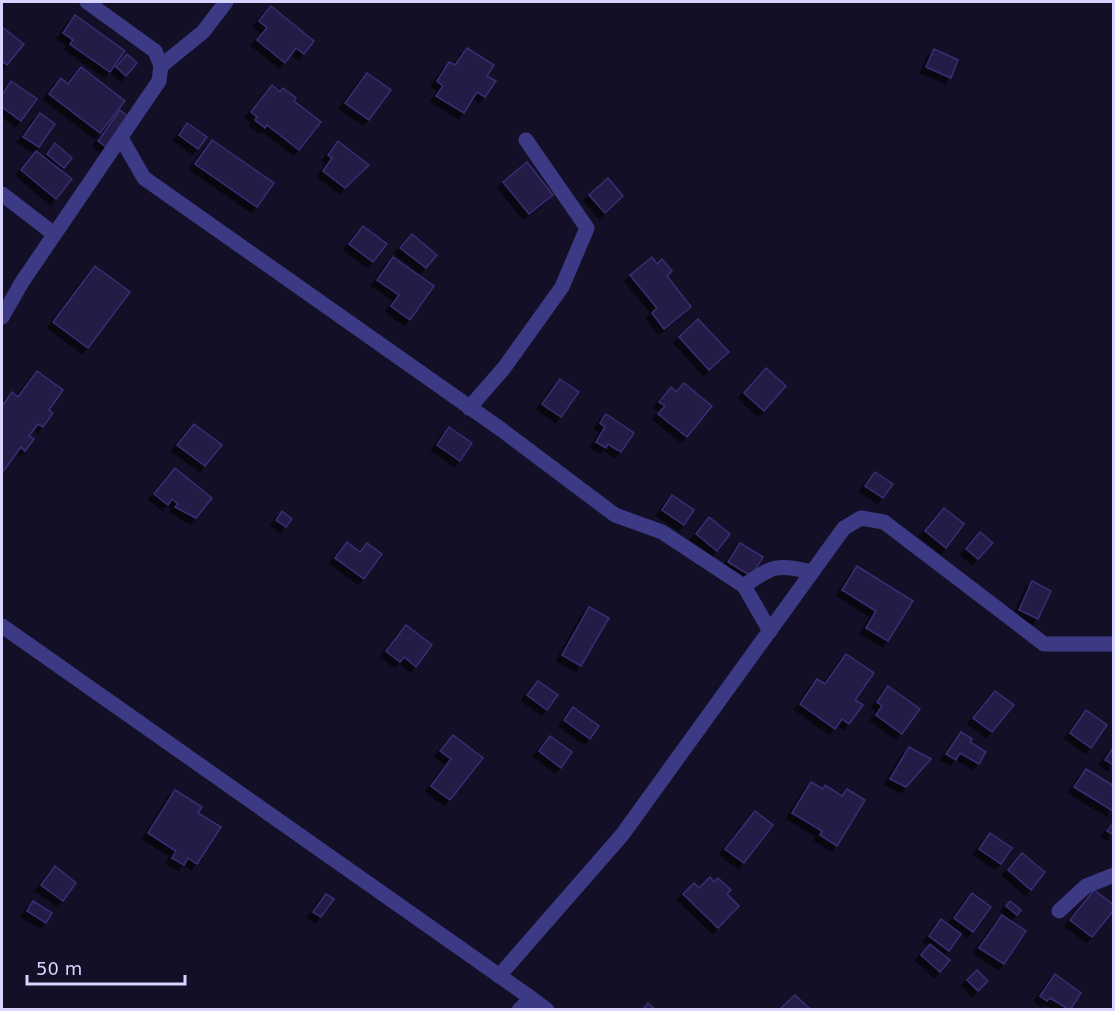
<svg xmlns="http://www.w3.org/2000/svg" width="1115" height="1011" font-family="'DejaVu Sans',sans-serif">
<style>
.building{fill:#241b47;stroke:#3b2d73;stroke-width:1.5;filter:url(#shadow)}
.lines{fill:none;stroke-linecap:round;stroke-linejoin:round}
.minor{stroke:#3d3a85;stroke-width:15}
</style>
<defs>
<filter id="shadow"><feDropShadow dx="-5.5" dy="5.5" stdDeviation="0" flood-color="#0009"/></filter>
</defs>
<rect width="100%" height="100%" fill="#130f26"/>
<g class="building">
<path d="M271,6L314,41L304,54L296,48L285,63L257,40L267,28L259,21Z"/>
<path d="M75,15L125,51L110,72L70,44L73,40L63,33Z"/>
<path d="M2,27L24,44L7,65L2,61Z"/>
<path d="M467,48L494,65L487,76L496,81L485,97L477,92L464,113L436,96L443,86L437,81L449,62L455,65Z"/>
<path d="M934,49L958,60L951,78L926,67Z"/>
<path d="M127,54L137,63L126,76L116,67Z"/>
<path d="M81,67L125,101L100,133L49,94L61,78L68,84Z"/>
<path d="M367,73L391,90L369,120L345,103Z"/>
<path d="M11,81L37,99L21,121L2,107V95Z"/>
<path d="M272,85L280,92L283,88L296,98L294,101L321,122L299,150L267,125L265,128L255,120L257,117L251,112Z"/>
<path d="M120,110L131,119L109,149L98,141Z"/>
<path d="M40,113L55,124L39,147L23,137Z"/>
<path d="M187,123L207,137L198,149L179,135Z"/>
<path d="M212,140L274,183L257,207L195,164Z"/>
<path d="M338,141L369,165L345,188L323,171L332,158L328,155Z"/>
<path d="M55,143L72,158L64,168L47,154Z"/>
<path d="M36,151L72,179L56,199L21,170Z"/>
<path d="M527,162L553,195L529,214L503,182Z"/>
<path d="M608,178L623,196L605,213L589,195Z"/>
<path d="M363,226L387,244L373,262L349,244Z"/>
<path d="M412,234L437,255L426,268L400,248Z"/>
<path d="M393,257L434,286L410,320L391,306L399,295L377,280Z"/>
<path d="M652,257L657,264L662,259L672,271L667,276L691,307L664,329L652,313L657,308L630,275Z"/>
<path d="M95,266L130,292L88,348L53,322Z"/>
<path d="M698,319L729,352L709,370L679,337Z"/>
<path d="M766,368L786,386L764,411L744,393Z"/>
<path d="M37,371L63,390L49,410L53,413L43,427L38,424L29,436L34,439L25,451L21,447L2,473V406L12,392L18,397Z"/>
<path d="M560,379L579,392L561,417L542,404Z"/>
<path d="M684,383L712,406L687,437L658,414L665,406L659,402L671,387L676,392Z"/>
<path d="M606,414L634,433L621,452L608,444L606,448L596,442L605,427L600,423Z"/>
<path d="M194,424L222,445L205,466L177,445Z"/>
<path d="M449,427L472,443L460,461L437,445Z"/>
<path d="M175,468L212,498L196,518L175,507L178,504L172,499L168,505L154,494Z"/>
<path d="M875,472L893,484L883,498L865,486Z"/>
<path d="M672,495L694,510L684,525L662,510Z"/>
<path d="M944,508L964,524L946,548L925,531Z"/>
<path d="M282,511L292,519L286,527L276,520Z"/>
<path d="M709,517L730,534L717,551L696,534Z"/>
<path d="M980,532L993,543L978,559L966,549Z"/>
<path d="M347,542L360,552L367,543L382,554L364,579L335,558Z"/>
<path d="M740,543L763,557L751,576L728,562Z"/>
<path d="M857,566L913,601L888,641L866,628L876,611L842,590Z"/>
<path d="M1032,581L1051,591L1038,619L1019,610Z"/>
<path d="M589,607L609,618L581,666L562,655Z"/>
<path d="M406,625L432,645L416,667L404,657L400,662L386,651Z"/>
<path d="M846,654L874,673L855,700L863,705L849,724L842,719L835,729L800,704L817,679L825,684Z"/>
<path d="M538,681L558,695L547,710L527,695Z"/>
<path d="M888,686L920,709L902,734L876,715L882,706L877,702Z"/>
<path d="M995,691L1014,705L992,732L973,718Z"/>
<path d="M573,707L599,726L590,739L564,720Z"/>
<path d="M1086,710L1107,725L1091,748L1070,733Z"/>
<path d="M961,732L972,739L970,742L986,752L979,764L960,753L956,760L946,754Z"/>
<path d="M453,735L483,758L450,800L431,786L451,759L440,751Z"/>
<path d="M550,736L572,752L561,768L539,751Z"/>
<path d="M1114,746V765L1105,760Z"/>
<path d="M909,747L931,759L906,787L890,779Z"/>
<path d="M1086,769L1114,786L1113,811L1074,787Z"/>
<path d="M811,782L823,789L825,785L842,796L847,789L865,800L837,846L820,835L822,831L792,813Z"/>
<path d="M175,790L202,807L198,813L221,827L197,864L188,858L184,865L172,858L176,851L148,833Z"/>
<path d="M755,811L773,825L744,863L725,849Z"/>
<path d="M1114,822V835L1107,831Z"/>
<path d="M990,833L1012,848L1001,864L979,849Z"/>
<path d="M1022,853L1045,872L1031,890L1008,870Z"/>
<path d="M55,866L76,883L63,901L41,885Z"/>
<path d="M710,877L714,882L718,878L731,890L727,894L739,906L718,928L683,894L694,883L699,888Z"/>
<path d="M1094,890L1114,905V910L1092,937L1070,920Z"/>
<path d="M972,893L991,907L973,932L954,918Z"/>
<path d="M326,894L334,899L321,917L313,912Z"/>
<path d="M33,901L52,913L46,923L27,911Z"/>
<path d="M1010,901L1021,910L1017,915L1006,906Z"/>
<path d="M1002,915L1026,931L1004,964L979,948Z"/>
<path d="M941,919L961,934L949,951L929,936Z"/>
<path d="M930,944L950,960L940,972L921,955Z"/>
<path d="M977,970L988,981L978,991L967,980Z"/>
<path d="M1055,974L1081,993L1070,1010L1050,998L1047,1001L1040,996Z"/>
<path d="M795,995L811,1010L780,1009Z"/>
<path d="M648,1003L656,1010H642Z"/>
</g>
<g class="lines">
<g class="minor">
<path d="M161,66L203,32L226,2"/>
<path d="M121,138L144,178L502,430L615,515L662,532L744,586L770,631"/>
<path d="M2,194L54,234"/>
<path d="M2,317L22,282L159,81L161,66L155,51L87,2"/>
<path d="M469,408L504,368L562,287L587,228L526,140"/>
<path d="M744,586C773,565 777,564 812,572"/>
<path d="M2,626L531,998L519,1010"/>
<path d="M1059,911L1086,886L1114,875"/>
<path d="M499,976L622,835L844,528L861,518L884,522L1044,644H1114"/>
<path d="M531,998L547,1010"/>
</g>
</g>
<rect width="1115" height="1011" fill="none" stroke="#d9d4ff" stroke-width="6"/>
<path d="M27 975v9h158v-9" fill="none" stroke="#d9d4ff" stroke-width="3"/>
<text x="36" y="975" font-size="18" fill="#d9d4ff" stroke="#130f26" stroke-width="4.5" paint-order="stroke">50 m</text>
</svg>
